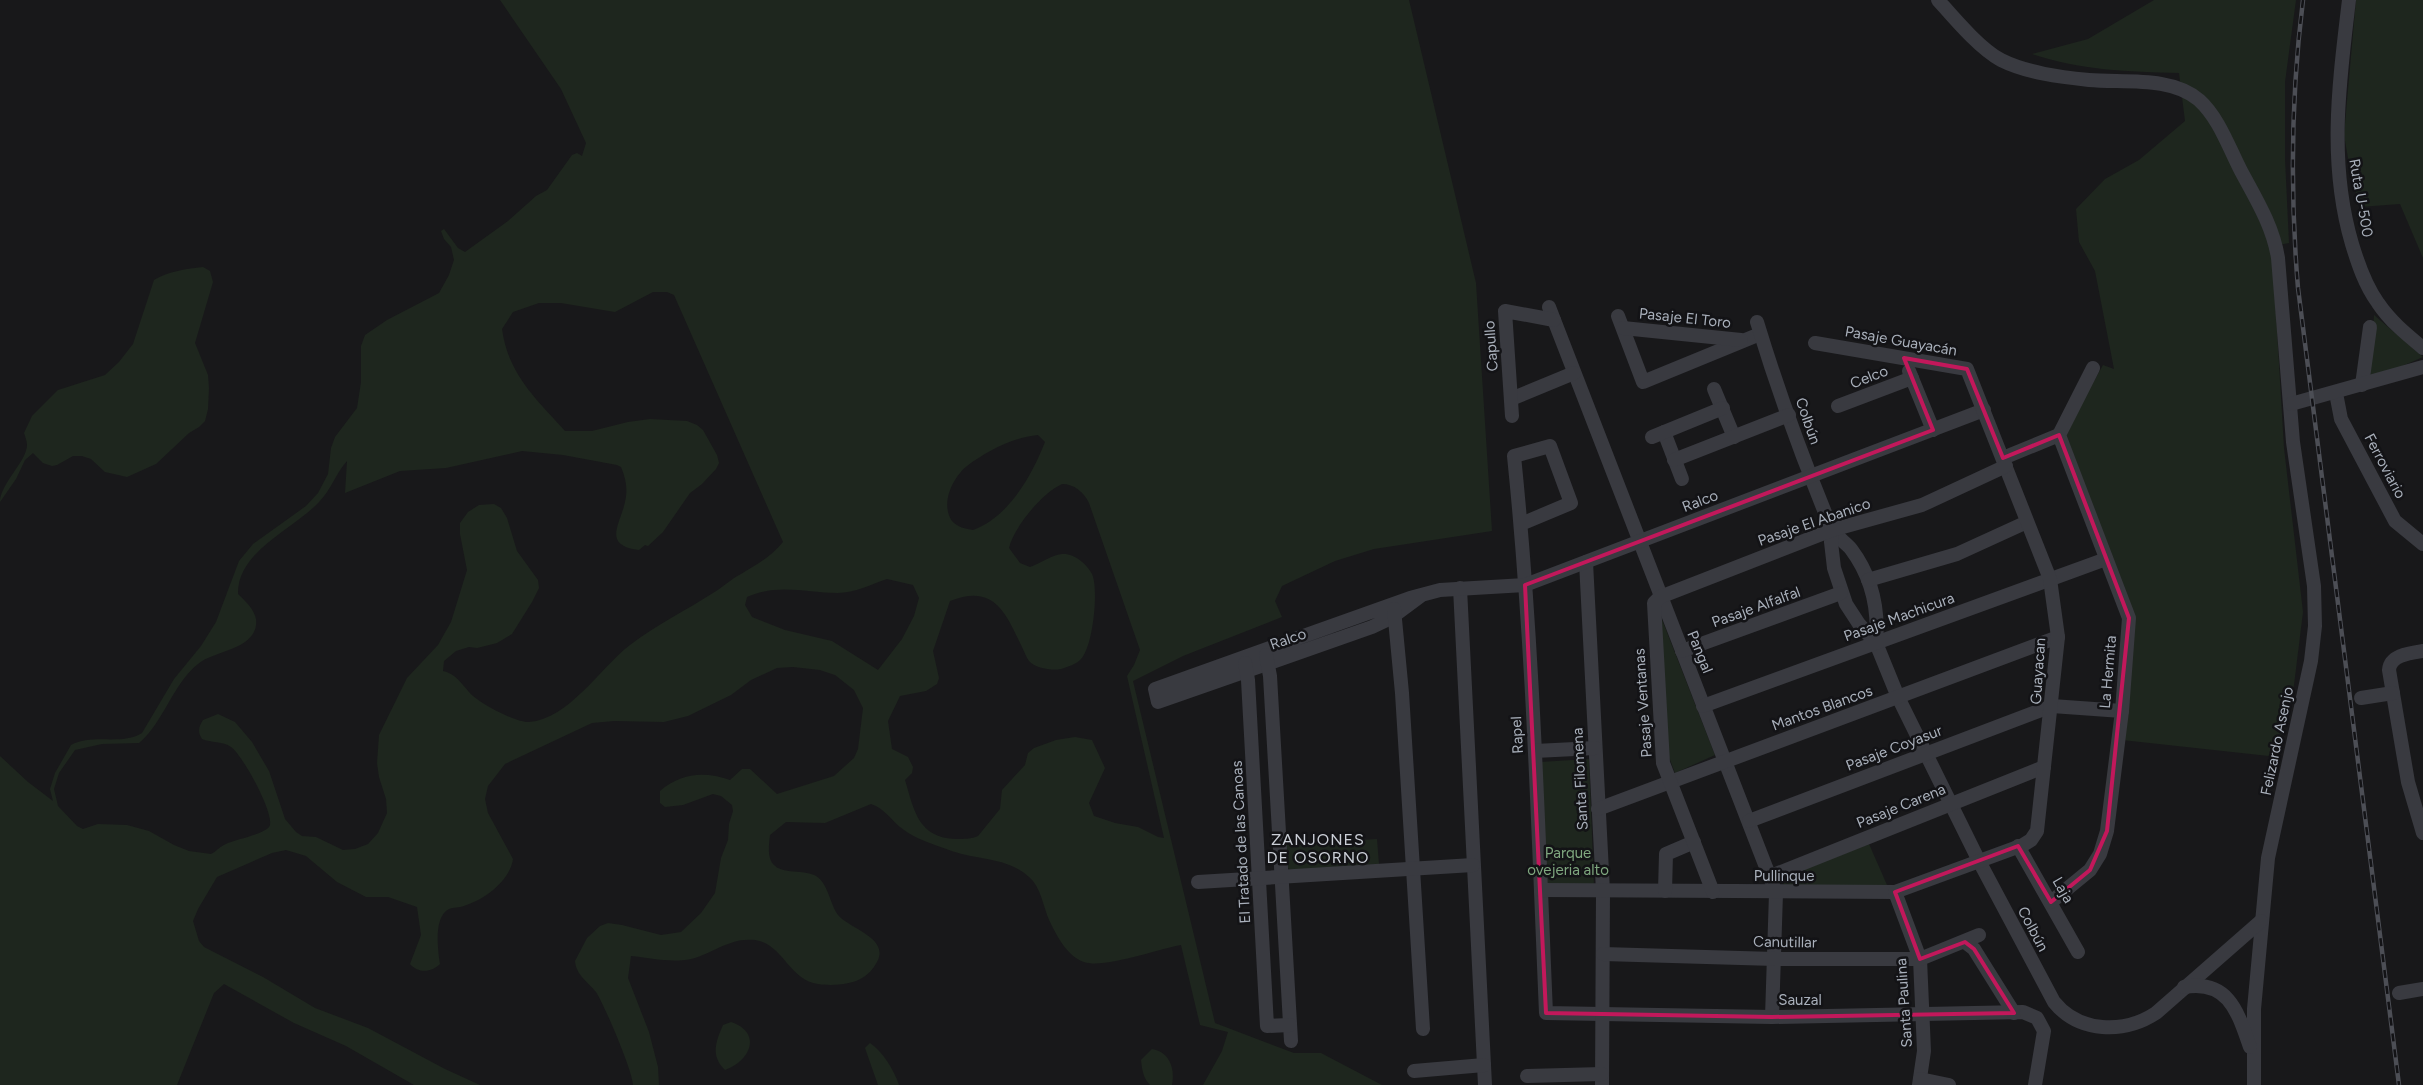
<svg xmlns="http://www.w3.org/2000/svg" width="2423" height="1085" font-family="Figtree,sans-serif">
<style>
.green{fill:#1e261e;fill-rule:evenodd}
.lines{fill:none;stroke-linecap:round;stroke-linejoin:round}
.minor{stroke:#393a40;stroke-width:14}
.rail-casing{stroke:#4c4e55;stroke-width:4.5}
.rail{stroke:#131316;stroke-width:2.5;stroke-dasharray:8;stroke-linecap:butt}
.marked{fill:none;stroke:#c2185b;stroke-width:4;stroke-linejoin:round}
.labels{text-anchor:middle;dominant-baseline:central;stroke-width:5;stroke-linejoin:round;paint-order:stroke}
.street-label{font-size:15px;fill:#a9b0bb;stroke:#131316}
.park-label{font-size:15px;fill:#7fa77f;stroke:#131316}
.neighbourhood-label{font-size:16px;letter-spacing:1px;fill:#cbcfd7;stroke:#131316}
</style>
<rect width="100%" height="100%" fill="#18181a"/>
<g class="green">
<path d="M500,0H1409L1476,283L1492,531L1374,549L1335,561L1282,586L1275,601L1282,617L1183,656L1133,681L1215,1023L1294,1053H1321L1382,1085H1203L1222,1051L1228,1032L1200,1025L1181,945C1158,949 1104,969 1084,962C1069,957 1059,940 1052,926C1044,912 1043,894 1033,881C1011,856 977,861 949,850C935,845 916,839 904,830C892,822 885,808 871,804L825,823L786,822L770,835C769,844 767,857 773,864C782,875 804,869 816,876C828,883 830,904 838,915C850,929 890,938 877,962C873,969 869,974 862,978C851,985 831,986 818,984C789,980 783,944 755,940C730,937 714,953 691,959C671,963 650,958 631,956L628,978L649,1032L658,1067L659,1085H633C633,1072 604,1004 596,992C588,982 576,975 575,961L587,938L600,926L608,923L622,925L661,935L681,932L701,913L715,893L721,858L728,840L729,824L733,811L732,805L721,796L713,794L683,805L665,807L660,803V791C681,773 704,771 730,780L742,769H750L777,794L834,776L854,758L858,749L863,708L854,690L835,675L820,670L793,667L777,668L751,680L731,695L688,716L664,722L614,721L592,723L505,764L488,786L485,799L488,813L513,859C510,881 484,900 464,906C459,908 453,907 449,909C433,917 438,951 440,964C432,972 419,974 410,964L421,935L417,907L388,897H366L337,882L306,856L286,850L272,853L217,877L198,909L193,921L199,941L204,947L263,977L315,1008L368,1028L445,1069L480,1085H414L346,1046L294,1023L224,984L214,993L177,1085H0V756L28,782L53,801L50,789L55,773L71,745C93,733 121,746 142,733L174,679L201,646L216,622L239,561L253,544L306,506L318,493L328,474L331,448L335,437L357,408L361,382V346L365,335L387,320L439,293L449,275L454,260L451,247L444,239L441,231L444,229L458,248L465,252L508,221L536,196L547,190L572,155L577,153L582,156L586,143L561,89ZM653,292H667L674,295L783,542C771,557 757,564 741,574C731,579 723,587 713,593C685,611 656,625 630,645C600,668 569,719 529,722C518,723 487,707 477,699C464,690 460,675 443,671L444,661L456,651L469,647L477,648L497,643L512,634L532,602L539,588L538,580L517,551L507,518L501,508L494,504L479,505L468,512L460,523V534L467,570L451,622L438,645L407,678L379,735L377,763L379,777L386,799L387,813L378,833L368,844L355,849L343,850L316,837L302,836L296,832L285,819L269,771L252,742L235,722L218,714L203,720C199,727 197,731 202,739C211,743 223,741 231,747C242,754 277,817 269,827C262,835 236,839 226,844C220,846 216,852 211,854L189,851L174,845L149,831L127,825L98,824L83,829L77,826L58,806L54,789L59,773L75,750L102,744L139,743C164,722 172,685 198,664C213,651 253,650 256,625C258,612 246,602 238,594C237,551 293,530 319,502C331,490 336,473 347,461L345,493L400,471L446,468L522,451L563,455L617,465L621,467C626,479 628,489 625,502C620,525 602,545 639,550L645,545L648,546L663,532L690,493L702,484L716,469L719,463L717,455L703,430L697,425L687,421L650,419L628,422L592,431H565C536,399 508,374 502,329L513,312L539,303H561L615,312ZM1038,435L1045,442C1032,475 1009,517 973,530C966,529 957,527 952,521C940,504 953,477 967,466C987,451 1014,437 1038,435ZM1062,484C1074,484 1084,492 1089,503L1140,650L1134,665L1127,676L1164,838L1158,837L1138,827L1115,823L1094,816L1089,803L1105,768L1092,740L1075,737L1056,740L1034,748L1028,753L1025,765L1002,790L1000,809L978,836C972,839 963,839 956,839C918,838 914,810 905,780L912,773L913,767L908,757L892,749L888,721L900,696L926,691L937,684L939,678L933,651L950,601C995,583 1006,614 1022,647C1024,651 1026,657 1029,661C1035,668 1052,671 1061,669C1067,667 1077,664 1081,659C1093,647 1099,589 1092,574C1087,564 1074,553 1062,554C1051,555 1040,564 1030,567L1020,563L1009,548C1014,527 1042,493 1062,484ZM887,579L913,585L919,598L914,616L902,639L878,670L832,641L785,630L752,617L745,605L747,597C779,583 806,593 838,593C854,593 872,584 887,579Z"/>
<path d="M2154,0H2296L2285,82V159L2289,243L2272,246L2284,448L2303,612L2294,685L2278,757L2122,740L2132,620L2064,435L2103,365L2114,369L2095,271L2079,242L2076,209L2105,179L2139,160L2185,121L2179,73C2130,72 2078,70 2032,54L2088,39Z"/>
<path d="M2356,0H2423V258L2400,204L2360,207L2351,175L2344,135Z"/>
<path d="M203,267L210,271L213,282L195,343L208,375L209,388L208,409L205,421L199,427L189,433L156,464L127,477L105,472L91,459L82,456H73L57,465L52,466L43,463L33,453L25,460L16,479L0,502C0,484 27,461 27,445C27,441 25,436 24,433L32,416L58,390L105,375L119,362L133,344L154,280C168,271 187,269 203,267Z"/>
<path d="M2374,315L2423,357L2370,380Z"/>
<path d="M1659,612L1715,755L1675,773L1669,757Z"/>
<path d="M1589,759L1594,886H1544L1540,762Z"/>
<path d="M1377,839L1379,864L1291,870L1288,868L1286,845Z"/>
<path d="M1869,844L1887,885L1784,886L1782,878Z"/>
<path d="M731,1022C763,1033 750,1061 725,1070C710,1056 716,1041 723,1025Z"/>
<path d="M870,1043C883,1052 894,1070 899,1085H878L865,1048Z"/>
<path d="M1152,1049C1170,1052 1175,1069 1172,1085H1150C1143,1078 1142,1069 1141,1060Z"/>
</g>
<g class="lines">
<g class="minor">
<path d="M1938,0C1954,18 1980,49 2001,60C2027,73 2060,77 2089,80C2124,83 2171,76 2199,100C2219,118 2229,148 2241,171C2256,199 2273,226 2278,258L2293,442L2314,586L2315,626L2311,661L2268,858L2254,1009V1085"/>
<path d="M2349,0C2339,84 2328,162 2352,244C2358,264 2365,285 2378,303C2390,321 2406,334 2423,348"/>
<path d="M1549,307L1776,893L1772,1017"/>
<path d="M1618,316L1643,382L1760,334"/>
<path d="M1757,322C1778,391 1803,460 1831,527C1834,535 1845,542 1851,549C1872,577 1879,609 1876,643"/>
<path d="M1623,328L1741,340"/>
<path d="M1909,371L1933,430"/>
<path d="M2362,385L2370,327"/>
<path d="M1714,389L1734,437"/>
<path d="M2336,393L2341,419L2395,521L2423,544"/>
<path d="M1511,399L1574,373"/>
<path d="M2291,404L2423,367"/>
<path d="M1838,406L1912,378"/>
<path d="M1512,416L1505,311L1554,320"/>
<path d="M1664,432L1682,479"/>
<path d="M1652,437L1723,408"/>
<path d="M2003,458L2059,435"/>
<path d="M1674,460L1789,415"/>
<path d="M1521,524L1571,503L1550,446L1514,456C1533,641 1538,827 1546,1013L1772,1017L2023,1012L2037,1018L2044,1031L2035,1085"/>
<path d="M1832,530L1831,542L1834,568L1846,604L1859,624L1876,643L1898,697L1979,861L2054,1002C2079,1033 2124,1034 2156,1013L2261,921"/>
<path d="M1586,562L1603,891L1602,1085"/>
<path d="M1868,580L1957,554L2027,522"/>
<path d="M1460,588L1485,1085"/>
<path d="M1422,595L1391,618L1372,627L1158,702L1155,689L1410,598L1440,590L1525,585L1984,410"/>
<path d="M1394,609L1402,693L1423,1029"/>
<path d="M1682,651L1841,593"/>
<path d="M2423,651C2410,653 2390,655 2389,670L2408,782L2423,833"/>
<path d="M1266,655L1270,676L1291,1041"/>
<path d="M1245,663L1248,680L1267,1026L1290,1025"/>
<path d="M2361,698L2393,693"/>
<path d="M1703,706L2106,559"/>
<path d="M1535,751L1595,748"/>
<path d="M1598,809L2058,637"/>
<path d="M1749,821L2052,706L2122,711"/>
<path d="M2018,846L2078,952"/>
<path d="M1771,876L2044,767"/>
<path d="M1198,882L1473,865"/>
<path d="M1541,890L1895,892L2023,845L2031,840L2037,831L2058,637L2050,579L1967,369L1815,343"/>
<path d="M1665,891L1666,854L1694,842"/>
<path d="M1713,892L1663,763L1654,603L1660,597L1832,530L1922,505L2006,466"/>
<path d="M1895,892L1920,959L1924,1051L1919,1085"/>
<path d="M2051,902L2090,870L2100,854L2107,831L2122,711L2129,618L2059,435L2093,368"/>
<path d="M1965,942L1974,949L2014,1013"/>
<path d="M1603,954L1775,959H1920L1979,935"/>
<path d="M2184,987C2229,979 2238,1013 2250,1047"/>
<path d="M2399,993L2423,989"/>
<path d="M1414,1071L1484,1065"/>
<path d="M1527,1076L1602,1074"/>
<path d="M1920,1079L1949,1085"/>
</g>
<g class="rail-casing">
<path id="rail" d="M2303,0C2291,96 2290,192 2298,288L2399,1085"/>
</g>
<use href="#rail" class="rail"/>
</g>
<path class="marked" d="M1904,358L1967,369L2003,458L2059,435L2129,618L2107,831L2090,870L2051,902L2018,846L1895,892L1920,959L1965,942L1974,949L2014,1013L1772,1017L1546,1013L1525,585L1933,430Z"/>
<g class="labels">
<g class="street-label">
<text transform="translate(2361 198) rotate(80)">Ruta U-500</text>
<text transform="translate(1685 318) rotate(6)">Pasaje El Toro</text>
<text transform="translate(1901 341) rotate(10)">Pasaje Guayacán</text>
<text transform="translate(1491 346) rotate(-94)">Capullo</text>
<text transform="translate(1869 377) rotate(-21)">Celco</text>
<text transform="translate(1808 421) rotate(71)">Colbún</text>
<text transform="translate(2385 466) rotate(62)">Ferroviario</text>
<text transform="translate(1700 501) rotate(-21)">Ralco</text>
<text transform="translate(1814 522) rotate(-19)">Pasaje El Abanico</text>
<text transform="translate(1756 607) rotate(-20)">Pasaje Alfalfal</text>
<text transform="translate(1899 617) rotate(-20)">Pasaje Machicura</text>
<text transform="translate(1288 639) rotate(-19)">Ralco</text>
<text transform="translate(1700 652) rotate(68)">Pangal</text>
<text transform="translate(2038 671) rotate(-86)">Guayacan</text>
<text transform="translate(2108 672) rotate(-85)">La Hermita</text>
<text transform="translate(1643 703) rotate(-94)">Pasaje Ventanas</text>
<text transform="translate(1822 708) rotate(-20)">Mantos Blancos</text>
<text transform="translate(1517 735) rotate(-93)">Rapel</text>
<text transform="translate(2277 741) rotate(-78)">Felizardo Asenjo</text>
<text transform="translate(1894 748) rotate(-21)">Pasaje Coyasur</text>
<text transform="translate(1580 779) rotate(-93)">Santa Filomena</text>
<text transform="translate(1901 806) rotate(-22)">Pasaje Carena</text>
<text transform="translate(1241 842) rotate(-93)">El Tratado de las Canoas</text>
<text x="1784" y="876">Pullinque</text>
<text transform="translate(2063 890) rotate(60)">Laja</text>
<text transform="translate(2033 929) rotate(62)">Colbún</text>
<text transform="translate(1785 942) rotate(1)">Canutillar</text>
<text x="1800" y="1000">Sauzal</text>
<text transform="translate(1904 1003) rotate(-94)">Santa Paulina</text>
</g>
<g class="park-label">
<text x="1568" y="853">Parque<tspan x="1568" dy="17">ovejeria alto</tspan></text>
</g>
<g class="neighbourhood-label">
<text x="1318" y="839">ZANJONES<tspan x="1318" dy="18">DE OSORNO</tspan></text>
</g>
</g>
</svg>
